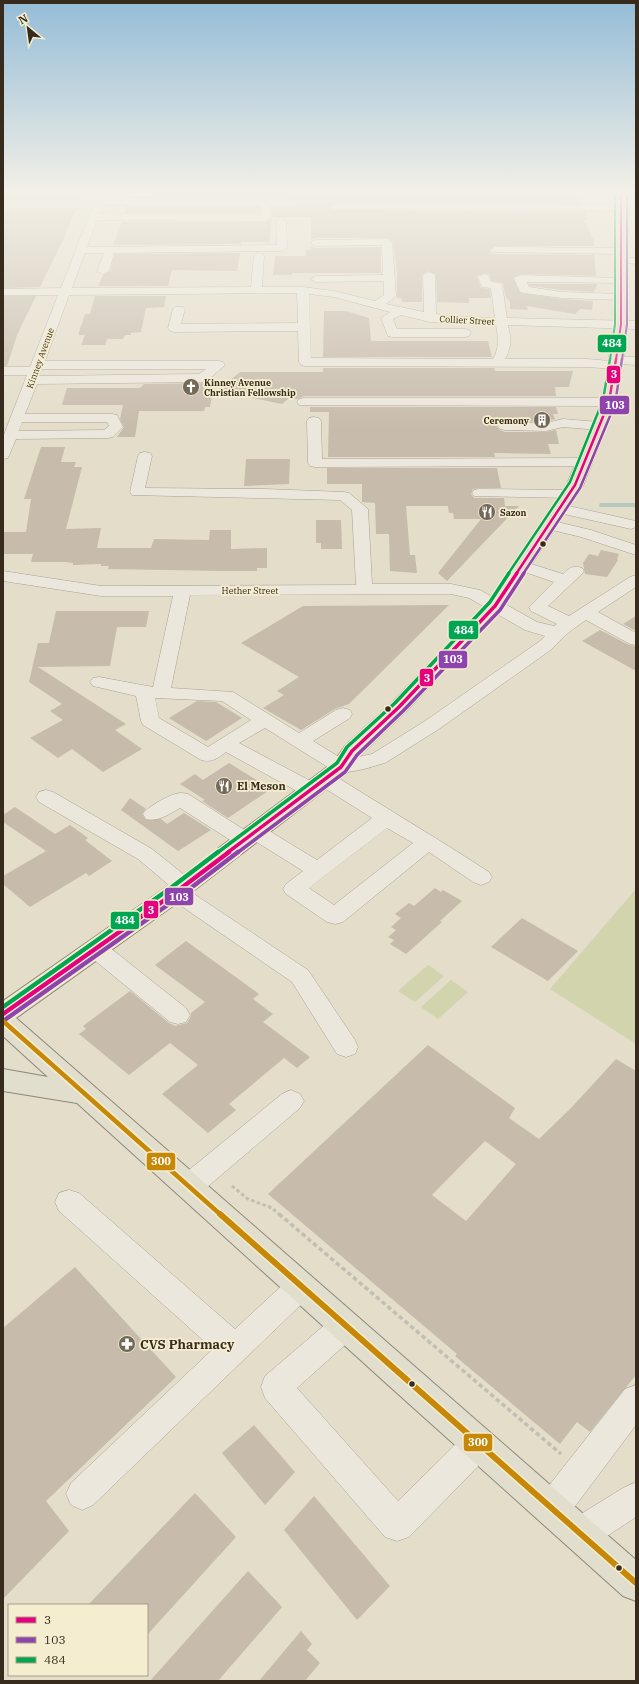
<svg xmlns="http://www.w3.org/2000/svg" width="639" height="1684" font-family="'IBM Plex Serif',serif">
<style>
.green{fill:#d1d4ac}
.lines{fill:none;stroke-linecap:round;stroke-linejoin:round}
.stream{stroke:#b6c9be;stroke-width:4}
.building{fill:#c7bbab;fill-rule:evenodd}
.minor-casing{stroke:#a9a294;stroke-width:1}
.major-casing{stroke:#8e877a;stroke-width:2}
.path-far1{stroke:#c3beb3;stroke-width:3;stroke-dasharray:3.5 2.5;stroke-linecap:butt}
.path{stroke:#c3beb3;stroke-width:3.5;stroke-dasharray:4.5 3;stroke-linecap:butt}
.minor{fill:#ebe7dc;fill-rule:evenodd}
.major{fill:#e2decd;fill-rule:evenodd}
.bus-1-far3-casing{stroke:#f5edcf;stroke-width:3.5}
.bus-1-far2-casing{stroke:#f5edcf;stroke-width:4.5}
.bus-1-far1-casing{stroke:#f5edcf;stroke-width:6}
.bus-1-casing{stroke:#f5edcf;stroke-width:8}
.bus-2-far3-casing{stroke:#f5edcf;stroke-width:3.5}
.bus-2-far2-casing{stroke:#f5edcf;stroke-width:4.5}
.bus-2-far1-casing{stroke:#f5edcf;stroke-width:6}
.bus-2-casing{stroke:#f5edcf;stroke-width:8}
.bus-3-far3-casing{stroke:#f5edcf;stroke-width:3.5}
.bus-3-far2-casing{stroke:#f5edcf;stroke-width:4.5}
.bus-3-far1-casing{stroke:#f5edcf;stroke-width:6}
.bus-3-casing{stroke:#f5edcf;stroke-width:8}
.bus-4-far1-casing{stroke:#f5edcf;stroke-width:8}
.bus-4-casing{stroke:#f5edcf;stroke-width:9}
.bus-1-far3{stroke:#e5007d;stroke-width:2}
.bus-1-far2{stroke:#e5007d;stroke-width:2.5}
.bus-1-far1{stroke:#e5007d;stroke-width:3.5}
.bus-1{stroke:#e5007d;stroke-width:4.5}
.bus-2-far3{stroke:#8e44ad;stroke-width:2}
.bus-2-far2{stroke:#8e44ad;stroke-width:2.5}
.bus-2-far1{stroke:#8e44ad;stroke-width:3.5}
.bus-2{stroke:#8e44ad;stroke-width:4.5}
.bus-3-far3{stroke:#00a651;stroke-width:2}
.bus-3-far2{stroke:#00a651;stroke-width:2.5}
.bus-3-far1{stroke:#00a651;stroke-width:3.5}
.bus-3{stroke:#00a651;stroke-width:4.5}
.bus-4-far1{stroke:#c78707;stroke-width:4.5}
.bus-4{stroke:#c78707;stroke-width:6}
.bus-dot{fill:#362b1c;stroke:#f5edcf;stroke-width:1.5}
.labels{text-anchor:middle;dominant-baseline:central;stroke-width:3.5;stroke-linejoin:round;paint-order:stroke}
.far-street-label{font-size:9px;fill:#362b1c;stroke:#f5edcf}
.far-poi-label{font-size:9px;font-weight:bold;fill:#362b1c;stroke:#f5edcf;text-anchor:start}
.poi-label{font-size:11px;font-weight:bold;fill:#362b1c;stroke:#f5edcf;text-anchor:start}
.near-poi-label{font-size:13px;font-weight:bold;fill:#362b1c;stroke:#f5edcf;text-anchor:start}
.line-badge{stroke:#f5edcf;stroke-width:1.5}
.badge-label{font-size:11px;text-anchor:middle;font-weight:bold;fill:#fff}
</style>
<rect width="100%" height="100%" fill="#e4ddca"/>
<g class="green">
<path d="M636,889V1044L550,989Z"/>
<path d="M428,965L444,976L415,1002L398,991Z"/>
<path d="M451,980L468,992L438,1019L421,1007Z"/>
</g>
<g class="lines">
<path class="stream" d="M601,505H636"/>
</g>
<g class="building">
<path d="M3,194H81L79,200H3Z"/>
<path d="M177,194H576L580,203L336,202L330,207L332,210L584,212L588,220H584L593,239L594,246H495L489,250L491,254L594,255L596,276L520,274L513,277L520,293L562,299L593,301L592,310L580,309L575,314L527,306L528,310L510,309V302L508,299L506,298L503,284L500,282L492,281L489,274L484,273L477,276V278L481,288L490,289L491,298H469V303L437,302L436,275L428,271L422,275V302H402L401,298H397V273L393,241L387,238H315L311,240V217H272L269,242H241V244L113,245L122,222H265L272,218V206H294L300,203L294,198H129L130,196L176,195Z"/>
<path d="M126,206H260L259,213H125Z"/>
<path d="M3,210H76L64,236H65L40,287L3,288Z"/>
<path d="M311,246L315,248L381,247V273H292V275H273L275,256H306V250H311Z"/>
<path d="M240,253L237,271L172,270L168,286H98L103,275L110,271L115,254Z"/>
<path d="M529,284H597V285L594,292L562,290L530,286Z"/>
<path d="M3,296H36L17,335L7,366H3Z"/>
<path d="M95,296H166L164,307L146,308L141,332L131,333V335H125L123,339H107L105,345H81L85,335H79V332L85,314H90Z"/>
<path d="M324,311H346L369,318L371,341H488L492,357H323Z"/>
<path d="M323,368H494L495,371H573L569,387H555L556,396H304L297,399H288L282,404L239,395L212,396L210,407H205L204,411H139L135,437H117L124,427L120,419L123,405H62L67,388H140L144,384L214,383L212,396L240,372H323Z"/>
<path d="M310,407H556L558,414H553L555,419L546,422L505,421L499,422L497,427L500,430L505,432H546L556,430L559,444H548L551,454L494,453L495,457H328L329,412H310Z"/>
<path d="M41,447H65L61,462H76L74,467H82L66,529L101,528L97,548H151L154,539L209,540L210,530H231V549L267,548V568H257V571H224L108,569L109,566H101V564L73,565V563L65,562H31L33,554H3V532H26L31,499H24Z"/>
<path d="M246,459H290L289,484L244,486Z"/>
<path d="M327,468H497L501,488H479L473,489L471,494L474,498H504L505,506H519L447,581L438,573L481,519H454L453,513H449L448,506H406L410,555H415L417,573L390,571L389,534H376L375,503L362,502V484H327Z"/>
<path d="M316,520H341L342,549H321V543H316Z"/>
<path d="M601,550L619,554L617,559L618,560L607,577L585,574L583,563L589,554L598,556Z"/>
<path d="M449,605L349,704L335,709L301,730L263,708L284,695L277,691L299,677L241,643L303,606Z"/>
<path d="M56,611H149L146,627H117L110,666L38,667L126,724L115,730L142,749L103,772L72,749L58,758L30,738L63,720L50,711L62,704L29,682L38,643H49Z"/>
<path d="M636,616V631L623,624Z"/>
<path d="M600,630L629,645L636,646V671L582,641Z"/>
<path d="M197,701L216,702L242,718L206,741L169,718Z"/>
<path d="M229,763L271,789L228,818L202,801L205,800L180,784L195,774L203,780Z"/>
<path d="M130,798L146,809L142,814L146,820L161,819L167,824L184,813L211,830L178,851L121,810Z"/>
<path d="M15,807L55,834L70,825L88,838L85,840L112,861L89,876L86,873L30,907L3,884V876L46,851L3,822V815Z"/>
<path d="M435,888L441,892L443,890L462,901L440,921L442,922L406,954L390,944L394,940L388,937L396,930L391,927L401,918L395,914L409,903L414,906Z"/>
<path d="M522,918L578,951L548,981L491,947Z"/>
<path d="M186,941L259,994L253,999L273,1014L263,1022L310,1057L297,1068L284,1058L229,1104L236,1110L208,1133L162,1094L198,1065L170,1043L129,1075L79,1034L86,1029L83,1026L130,991L169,1023L175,1026L187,1023L191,1016V1013L205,1002L155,965Z"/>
<path d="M428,1045L515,1108L509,1118L539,1139L572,1107L616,1059L636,1071V1375L590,1432L577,1422L560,1444L455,1356L457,1354L268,1194ZM485,1141L516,1164L466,1221L432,1195Z"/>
<path d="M75,1267L176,1377L46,1501L69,1531L3,1599V1328Z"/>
<path d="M254,1425L295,1472L265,1505L222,1453Z"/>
<path d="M195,1493L236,1537L147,1635V1605H88Z"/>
<path d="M314,1496L390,1586L357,1620L284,1530Z"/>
<path d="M248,1571L282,1607L218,1681H150Z"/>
<path d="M301,1631L312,1644L307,1650L320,1663L305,1681H259Z"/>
</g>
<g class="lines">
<g class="minor-casing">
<g id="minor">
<path d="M97,194H107L105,199H294L299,202L294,205H270V218L265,221L97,220L87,247L277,245L276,221L281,218L286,221L287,248L282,251L114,253L109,271L103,274L97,271L104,253H85L72,288L251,287L254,255L259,252L264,255L262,287H303L334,291L375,301L384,295V281L316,282L310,279L316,276L383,275L382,245L315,246L310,243L315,240L387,239L392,242L396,296L386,304L424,312L423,275L429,272L435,275L436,314L453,316L495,318L491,288L482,287L478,277L484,274L488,275L491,282L500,283L502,285L507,318L636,321V329L508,325C511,338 512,347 505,359H587L610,361L612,357H636V365L621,364L619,368L615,369L587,367L305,366L301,365L299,362L298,331L174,332L170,331L168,328L173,309L175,307H183L185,309L181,324L298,323L297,293L69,295L45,361H219L223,362L225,365L207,381L202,382L37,384L25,414H112L117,415L123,427L113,437L108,438L16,439L8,458L3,459V437L27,375H3V367H30L58,295H3V289L61,288L92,208H3V202H93ZM103,205H262L260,215L99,214ZM309,294L334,297L390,312L381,318L388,336L392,337H465L469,336L471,333L469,330L465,329H397L393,319L401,315L430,322L496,325C498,338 500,347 493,359L311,358ZM42,369H206L199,374L39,376ZM22,422H107L109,426L104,430L19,431Z"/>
<path d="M336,204L621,205L626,208L621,211L332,209L331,207Z"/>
<path d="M495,247L620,248L625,251L620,254L491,252L490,250Z"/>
<path d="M620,257L636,258V264L616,262L615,260L616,258Z"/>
<path d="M520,275L620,278L626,281L624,283L527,282L529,287L562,292L621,294L625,295L627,297L625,299L621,300L562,298L524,293L520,292L514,278Z"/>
<path d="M304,398H609L614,399L616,402L614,405L609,406L299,405L297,402L299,399Z"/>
<path d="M314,417L319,418L321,421L322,459L583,458L588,459L590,462L588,465L583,466L315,467L310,466L308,463L307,421L309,418Z"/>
<path d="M563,419L599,422L604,423L606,426L604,429L599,430L563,427L546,431L505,430L500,429L498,426L500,423L505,422L546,423Z"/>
<path d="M145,452L150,453L152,456L145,488L265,489L344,492L349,493L368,509L372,584H451L480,590L537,622L554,626L557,624L531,611L529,607L554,582L516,569L514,566L516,563L522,561L528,563L563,574C569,568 573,565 582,568L584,571L582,574L548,606L569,616L630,577L636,575V587L598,612L636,633V645L630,644L586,620C573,629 563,636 552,649L439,729L385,763C370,767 349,775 334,771L265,728L239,743L318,785L321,790L318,795L311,797L304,795L226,752C218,758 212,763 201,760L143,725L141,721L136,696L93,686L90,682L93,678L99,677L153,687L173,596H101L3,581V571L101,586L356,585L352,510L340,500L132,495L130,492L138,456L140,453ZM451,594L469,598L525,630L545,636L540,641L425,721L372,754L344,760L313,741L350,718L352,714L350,710L343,708L336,710L299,733L233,692L171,688L190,595ZM155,698L222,701L251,720L208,747L159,718Z"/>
<path d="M479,489L570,490L575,491L577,494L575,497L570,498L474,496L472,493L474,490Z"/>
<path d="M560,504L636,521V527L631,529L555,512L552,509L555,506Z"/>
<path d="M549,520L591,530L636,545V555L581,537L544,528L541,525L544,522Z"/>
<path d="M325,773L332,774C384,807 437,838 489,872L492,877L489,882L481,885L473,882L429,852L343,922L335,924L327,922L286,894L283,889L286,884L303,871L255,841L252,845L245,847L238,845L180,808C169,814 159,822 146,819L143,814C147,807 173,792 182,793C184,793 186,794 188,794L246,831L249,827L256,825L263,827L317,860L372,818L318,784L315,779L318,774ZM387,828L413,843L334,905L309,888Z"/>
<path d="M46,790L53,792L152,849L192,881L195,886L191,892L308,970L355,1040L358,1047L355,1054L346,1057L337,1054L292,982L168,897L165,892L170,886L138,859L39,802L36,797L39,792Z"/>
<path d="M96,941L104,943L186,1008L190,1015L186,1022L178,1024L170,1022L88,955L85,949L88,943Z"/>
<path d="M291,1090L300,1094L304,1101L300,1108L199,1194L189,1198L179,1194L176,1186L179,1178L282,1094Z"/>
<path d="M69,1190L79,1193L235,1329L290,1278L300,1274L310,1278L314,1287L310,1296L93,1505L82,1510L71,1505L66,1494L71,1483L213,1349L59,1211L55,1202L59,1193Z"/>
<path d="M345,1312L355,1316L360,1326L355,1336L297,1388L398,1501L467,1433L478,1428L489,1433L494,1444L489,1455L409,1537L397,1541L385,1537L265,1398L261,1387L265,1376L335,1316Z"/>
<path d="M636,1385V1425L564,1521L552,1525L540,1521L536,1509L540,1497L625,1389Z"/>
<path d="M634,1483L636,1484V1517L592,1546L580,1551L568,1546L563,1534L568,1522L623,1488Z"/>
</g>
</g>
<g class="major-casing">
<path id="major" d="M616,194H626L627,324L623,360L616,402L583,485L501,610L406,711L359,756L348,772L184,898L16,1018L636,1560V1601L623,1596L387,1384L77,1103L3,1091V1069L48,1077L3,1036V1001L168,886L334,762L345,746L392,703L488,603L567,485L602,402L615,324Z"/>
</g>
<path class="path-far1" d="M232,1186L248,1199L272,1208L280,1215"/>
<path class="path" d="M279,1214L561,1454"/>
<use href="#minor" class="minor"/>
<use href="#major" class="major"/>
<g class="bus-1-far3-casing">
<path id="bus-1-far3" d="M616,360L621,324V194"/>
</g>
<g class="bus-1-far2-casing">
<path id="bus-1-far2" d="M516,574L575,485L609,402L616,359"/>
</g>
<g class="bus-1-far1-casing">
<path id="bus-1-far1" d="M227,853L341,767L352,751L399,707L495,606L517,573"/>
</g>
<g class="bus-1-casing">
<path id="bus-1" d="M3,1014L176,892L229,852"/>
</g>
<g class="bus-2-far3-casing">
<path id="bus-2-far3" d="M622,360L627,324V194"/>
</g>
<g class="bus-2-far2-casing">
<path id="bus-2-far2" d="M523,574L580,488L615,404L622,359"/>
</g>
<g class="bus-2-far1-casing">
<path id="bus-2-far1" d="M237,853L345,772L357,755L403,711L500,610L524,573"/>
</g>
<g class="bus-2-casing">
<path id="bus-2" d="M6,1019L179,897L238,852"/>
</g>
<g class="bus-3-far3-casing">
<path id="bus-3-far3" d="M610,360L615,324V194"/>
</g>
<g class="bus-3-far2-casing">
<path id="bus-3-far2" d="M508,574L570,482L603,400L610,359"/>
</g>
<g class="bus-3-far1-casing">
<path id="bus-3-far1" d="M217,853L337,763L347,747L395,703L490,602L509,573"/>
</g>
<g class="bus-3-casing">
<path id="bus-3" d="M3,1007L172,887L218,852"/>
</g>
<g class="bus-4-far1-casing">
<path id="bus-4-far1" d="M3,1021L221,1215"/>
</g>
<g class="bus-4-casing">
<path id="bus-4" d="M220,1214L636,1583"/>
</g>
<use href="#bus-1-far3" class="bus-1-far3"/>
<use href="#bus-1-far2" class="bus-1-far2"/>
<use href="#bus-1-far1" class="bus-1-far1"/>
<use href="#bus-1" class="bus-1"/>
<use href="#bus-2-far3" class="bus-2-far3"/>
<use href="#bus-2-far2" class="bus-2-far2"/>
<use href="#bus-2-far1" class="bus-2-far1"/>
<use href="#bus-2" class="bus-2"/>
<use href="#bus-3-far3" class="bus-3-far3"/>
<use href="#bus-3-far2" class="bus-3-far2"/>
<use href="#bus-3-far1" class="bus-3-far1"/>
<use href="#bus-3" class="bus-3"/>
<use href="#bus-4-far1" class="bus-4-far1"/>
<use href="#bus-4" class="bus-4"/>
</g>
<linearGradient id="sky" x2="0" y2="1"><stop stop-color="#94bcd7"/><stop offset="0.45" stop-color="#f3f0e7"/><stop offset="1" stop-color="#f3f0e7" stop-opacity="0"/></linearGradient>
<rect width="639" height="429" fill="url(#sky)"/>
<defs>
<g id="church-disc" transform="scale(0.9)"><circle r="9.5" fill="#736959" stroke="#f5edcf"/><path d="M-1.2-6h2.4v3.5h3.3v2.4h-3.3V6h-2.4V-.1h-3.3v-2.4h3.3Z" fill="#fff"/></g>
<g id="building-disc" transform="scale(0.9)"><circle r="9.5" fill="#736959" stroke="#f5edcf"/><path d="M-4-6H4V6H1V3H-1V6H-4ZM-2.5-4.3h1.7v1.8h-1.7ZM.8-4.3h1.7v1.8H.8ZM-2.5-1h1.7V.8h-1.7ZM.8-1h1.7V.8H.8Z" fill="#fff"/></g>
<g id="restaurant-disc" transform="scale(0.9)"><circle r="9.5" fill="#736959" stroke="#f5edcf"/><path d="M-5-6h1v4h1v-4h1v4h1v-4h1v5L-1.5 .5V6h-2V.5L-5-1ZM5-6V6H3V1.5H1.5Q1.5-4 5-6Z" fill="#fff"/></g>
<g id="pharmacy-disc" transform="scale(0.9)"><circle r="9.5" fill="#736959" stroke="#f5edcf"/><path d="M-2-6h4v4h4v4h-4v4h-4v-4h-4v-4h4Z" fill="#fff"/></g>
</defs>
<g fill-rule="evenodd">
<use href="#church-disc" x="191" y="387"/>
<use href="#building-disc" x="542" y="420"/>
<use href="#restaurant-disc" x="487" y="512"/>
<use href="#restaurant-disc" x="224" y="786"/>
<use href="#pharmacy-disc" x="127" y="1344"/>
</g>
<g class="bus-dot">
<circle cx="543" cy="544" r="3.5"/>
<circle cx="388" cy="709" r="3.5"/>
<circle cx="412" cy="1384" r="3.5"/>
<circle cx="619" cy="1568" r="3.5"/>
</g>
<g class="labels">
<g class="far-street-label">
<text transform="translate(467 320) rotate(3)">Collier Street</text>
<text transform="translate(40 358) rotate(-70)">Kinney Avenue</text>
<text x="250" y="590">Hether Street</text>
</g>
<g class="far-poi-label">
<text x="204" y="382">Kinney Avenue<tspan x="204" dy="10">Christian Fellowship</tspan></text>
<text x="529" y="420" text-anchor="end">Ceremony</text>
<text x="500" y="512">Sazon</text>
</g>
<g class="poi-label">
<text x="237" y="786">El Meson</text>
</g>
<g class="near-poi-label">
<text x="140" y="1344">CVS Pharmacy</text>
</g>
</g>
<g class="line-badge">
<rect x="597" y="334" width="30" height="19" rx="4" fill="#00a651"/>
<rect x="606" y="365" width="15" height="19" rx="4" fill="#e5007d"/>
<rect x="599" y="395" width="31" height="20" rx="4" fill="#8e44ad"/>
<rect x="448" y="620" width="31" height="20" rx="4" fill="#00a651"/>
<rect x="438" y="650" width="30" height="19" rx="4" fill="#8e44ad"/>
<rect x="419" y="668" width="15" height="19" rx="4" fill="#e5007d"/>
<rect x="164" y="887" width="30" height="19" rx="4" fill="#8e44ad"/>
<rect x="143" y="900" width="16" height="19" rx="4" fill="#e5007d"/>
<rect x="110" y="911" width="30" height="19" rx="4" fill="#00a651"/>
<rect x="146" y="1152" width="30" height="19" rx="4" fill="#c78707"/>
<rect x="463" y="1433" width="30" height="19" rx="4" fill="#c78707"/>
</g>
<g class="badge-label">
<text x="612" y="347">484</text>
<text x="614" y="378">3</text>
<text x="615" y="409">103</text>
<text x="464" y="634">484</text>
<text x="453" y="663">103</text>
<text x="427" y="682">3</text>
<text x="179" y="901">103</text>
<text x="151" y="914">3</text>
<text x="125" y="924">484</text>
<text x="161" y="1165">300</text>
<text x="478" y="1446">300</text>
</g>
<rect width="639" height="1684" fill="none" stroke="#362b1c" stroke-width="8"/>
<rect x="8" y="1604" width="140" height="72" fill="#f5edcf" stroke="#a99f87"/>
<rect x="16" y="1617" width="20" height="6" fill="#e5007d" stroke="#a99f87"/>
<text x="44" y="1624" font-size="12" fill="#362b1c">3</text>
<rect x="16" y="1637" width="20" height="6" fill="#8e44ad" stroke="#a99f87"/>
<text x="44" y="1644" font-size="12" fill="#362b1c">103</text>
<rect x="16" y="1657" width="20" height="6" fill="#00a651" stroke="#a99f87"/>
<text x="44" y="1664" font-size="12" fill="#362b1c">484</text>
<g transform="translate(28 28) rotate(331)" stroke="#f5edcf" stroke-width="3" paint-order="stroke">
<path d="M0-3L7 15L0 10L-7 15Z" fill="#362b1c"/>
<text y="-6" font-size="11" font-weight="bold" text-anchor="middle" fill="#362b1c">N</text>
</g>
</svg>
